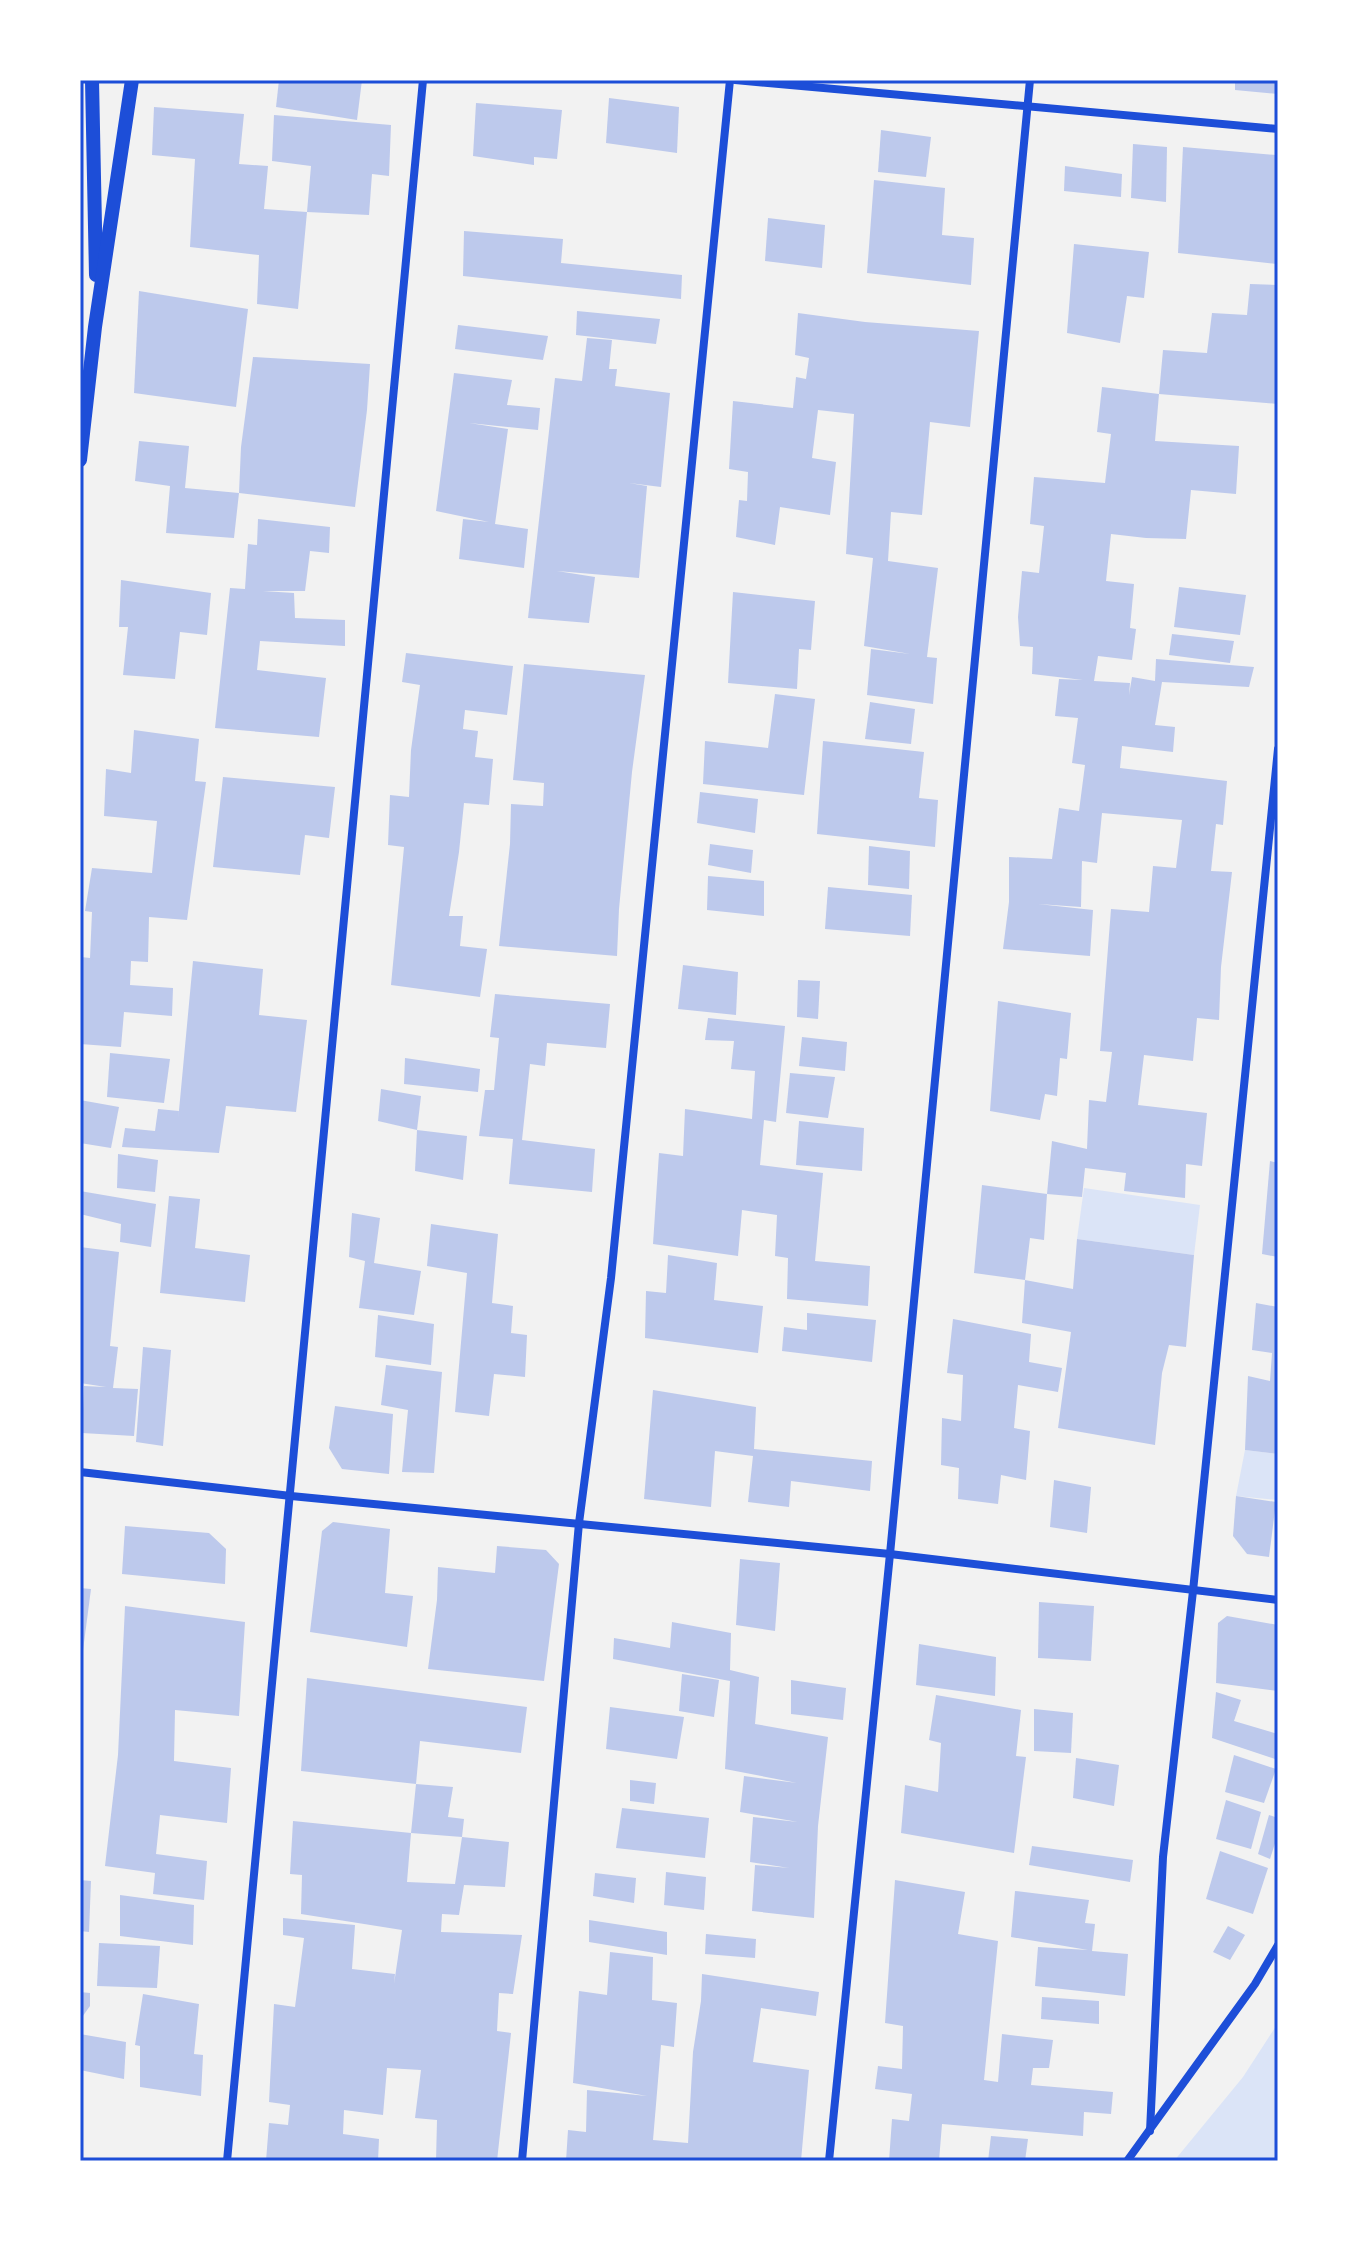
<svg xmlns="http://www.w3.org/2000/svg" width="1358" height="2241" font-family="'Alegreya Sans',sans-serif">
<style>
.green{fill:#dbe4f7}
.building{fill:#bdc9ec;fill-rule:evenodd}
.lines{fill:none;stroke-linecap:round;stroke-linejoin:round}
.minor{stroke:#1d4ed8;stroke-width:8}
.tertiary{stroke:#1d4ed8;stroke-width:14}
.neatline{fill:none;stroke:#1d4ed8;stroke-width:3}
</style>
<rect width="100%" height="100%" fill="#f2f2f2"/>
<g class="green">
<path d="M1084,1188L1200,1205L1194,1255L1077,1239Z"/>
<path d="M1245,1450L1278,1454V1500L1236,1496Z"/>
<path d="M1278,2023V2161H1174L1243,2077Z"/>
</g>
<g class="building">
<path d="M279,80H362L357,120L276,107Z"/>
<path d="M1235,80H1278V94L1235,90Z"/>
<path d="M609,98L679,107L677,153L606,143Z"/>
<path d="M476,103L562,110L557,159L534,157V165L473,156Z"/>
<path d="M154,107L244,114L239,164L268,166L264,209L307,212L298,309L257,304L259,255L190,247L195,159L152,155Z"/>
<path d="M274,115L391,125L389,176L372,174L369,215L307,212L311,166L272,161Z"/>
<path d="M881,130L931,137L926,177L878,172Z"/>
<path d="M1133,144L1167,147L1166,202L1131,198Z"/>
<path d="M1183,147L1276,155L1278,158L1277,264L1178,253Z"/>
<path d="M1065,166L1122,174L1121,197L1064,191Z"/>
<path d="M874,180L945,188L942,235L974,238L971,285L867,273Z"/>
<path d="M768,218L825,225L822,268L765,261Z"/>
<path d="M464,231L563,239L561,263L682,275L681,299L463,276Z"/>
<path d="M1074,244L1149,252L1144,298L1127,296L1120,343L1067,333Z"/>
<path d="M1250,284L1278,285V404L1159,394L1163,350L1207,353L1212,313L1247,315Z"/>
<path d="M139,291L248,309L236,407L134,393Z"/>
<path d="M577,311L660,319L656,344L576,335Z"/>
<path d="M798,313L865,322L979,331L970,427L930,422L922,515L891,512L888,561L938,568L927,657L937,658L933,704L867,695L871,649L910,654L864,646L873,558L846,554L854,414L818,410L812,458L836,462L830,515L780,507L775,545L736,537L739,500L747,501L748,472L729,469L733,401L793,408L796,377L806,379L809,358L795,355Z"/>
<path d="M458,325L548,336L543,360L455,349Z"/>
<path d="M587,338L612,340L609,369H617L615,386L670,393L661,487L629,483L647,486L639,578L557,571L595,577L589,623L528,618L555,378L582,381Z"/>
<path d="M253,357L370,364L367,410L355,507L239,493L234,538L166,533L170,486L135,481L139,441L189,446L185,488L239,493L241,447Z"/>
<path d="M454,373L512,380L507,405L540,408L538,430L469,423L508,429L495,524L528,529L524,568L459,559L463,519L489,522L436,511Z"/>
<path d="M1102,387L1159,394L1155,441L1239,446L1236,494L1191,490L1186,539L1146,538L1111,534L1106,581L1134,584L1130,628L1136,629L1132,660L1098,656L1094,681L1130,683L1129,695L1132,677L1155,681L1156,659L1254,667L1249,687L1162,682L1155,725L1175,727L1173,752L1122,746L1120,768L1227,781L1223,825L1216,824L1211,871L1232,872L1221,967L1219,1020L1197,1018L1193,1061L1144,1055L1138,1105L1207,1113L1202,1166L1186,1164L1185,1198L1124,1191L1126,1173L1085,1168L1082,1197L1047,1194L1052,1141L1087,1149L1089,1100L1106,1102L1112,1052L1100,1051L1111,909L1149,912L1153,866L1176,868L1182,820L1102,813L1097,863L1082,861L1081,907L1038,904L1093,910L1090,956L1003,949L1009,902V857L1052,859L1059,808L1079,811L1085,765L1072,763L1078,718L1055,716L1059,679L1083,680L1032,674L1033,647L1020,646L1018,617L1022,571L1039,573L1044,526L1030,524L1034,477L1105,483L1111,434L1097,432Z"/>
<path d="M258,519L330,527L329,553L310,551L305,591H263L294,593L295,618L345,620V646L260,641L257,670L326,678L319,737L215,728L230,588L245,589L248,544L257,545Z"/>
<path d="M121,580L211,593L207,635L180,632L175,679L123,675L128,627H119Z"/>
<path d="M1179,587L1246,595L1240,635L1174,627Z"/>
<path d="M733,592L815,601L811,650L799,649L797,689L728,683Z"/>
<path d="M1172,634L1234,641L1230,663L1169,655Z"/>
<path d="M406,653L513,666L507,715L465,710L463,729L478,731L475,757L493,759L489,805L464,803L459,852L449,916H463L460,946L487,949L480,997L391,985L404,847L388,845L390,795L409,797L411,750L420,685L402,682Z"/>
<path d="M524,664L645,675L632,772L619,909L617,956L499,946L510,844L511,804L543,806L544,783L513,780Z"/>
<path d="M775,694L815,699L804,795L703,784L705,741L768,748Z"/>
<path d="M870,702L915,709L911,744L865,739Z"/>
<path d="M134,730L199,739L195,781L206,782L187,920L149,917L148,962L131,961L130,985L173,988L172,1016L124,1012L121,1047L80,1044V963L81,957L90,958L92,912L85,911L92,868L152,873L157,821L104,816L106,769L131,773Z"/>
<path d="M823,741L924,752L919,798L938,800L935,847L817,834Z"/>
<path d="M223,777L335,787L329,838L305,835L300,875L213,867Z"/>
<path d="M700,792L758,799L755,833L697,823Z"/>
<path d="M710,844L753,850L751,873L708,865Z"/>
<path d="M869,846L910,851L909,889L868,885Z"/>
<path d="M708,876L764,881V916L707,910Z"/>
<path d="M828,887L912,895L910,936L825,929Z"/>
<path d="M193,961L263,969L259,1015L307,1020L296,1112L226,1106L219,1153L122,1147L125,1128L155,1131L158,1109L179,1111L178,1121Z"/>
<path d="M683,965L738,972L736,1015L678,1009Z"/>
<path d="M798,980L820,981L818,1019L797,1017Z"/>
<path d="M495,994L610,1004L606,1048L547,1043L545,1066L530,1064L522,1140L595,1149L592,1192L509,1184L513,1139L479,1136L485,1090H494L499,1038L490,1037Z"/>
<path d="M998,1001L1071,1013L1067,1059L1060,1058L1057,1096L1045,1094L1040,1120L990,1111Z"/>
<path d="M708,1018L785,1026L776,1122L764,1120L760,1165L823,1173L815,1261L870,1266L868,1306L787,1299L788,1258L775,1256L777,1215L742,1210L738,1256L653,1244L659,1153L683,1156L685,1109L752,1119L755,1071L731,1069L734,1041L705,1040Z"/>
<path d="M802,1037L847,1042L845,1071L799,1066Z"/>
<path d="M110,1053L170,1059L164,1103L107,1097Z"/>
<path d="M405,1058L480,1069L478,1092L404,1084Z"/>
<path d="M790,1073L835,1077L828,1118L786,1113Z"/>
<path d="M381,1089L421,1096L417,1130L378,1121Z"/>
<path d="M80,1100L119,1107L111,1148L80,1143Z"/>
<path d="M799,1121L864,1128L862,1171L796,1165Z"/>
<path d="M417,1130L467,1136L463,1180L415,1171Z"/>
<path d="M118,1154L158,1160L155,1192L117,1188Z"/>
<path d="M1270,1161L1278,1163V1257L1262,1254Z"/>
<path d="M982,1185L1047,1194L1044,1240L1030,1238L1025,1280L1073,1289L1077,1239L1194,1255L1186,1347L1169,1345L1162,1373L1155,1445L1058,1428L1071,1332L1022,1323L1025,1280L974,1273Z"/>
<path d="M80,1191L156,1204L151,1247L120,1242L121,1224L80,1214Z"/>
<path d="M169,1196L200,1199L195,1248L250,1255L245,1302L160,1293Z"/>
<path d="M352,1213L380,1218L374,1263L421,1271L414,1315L359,1308L365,1261L349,1257Z"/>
<path d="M431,1224L498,1234L492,1303L513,1306L511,1333L527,1335L525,1377L494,1374L489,1416L455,1412L467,1273L427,1266Z"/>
<path d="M80,1247L119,1252L110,1346L118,1347L113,1388L138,1389L134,1436L82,1433L84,1386L106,1387L80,1383Z"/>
<path d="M668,1255L717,1263L714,1300L763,1306L758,1353L645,1338L646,1291L666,1293Z"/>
<path d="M1256,1303L1278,1307V1454L1245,1450L1248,1376L1270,1381L1272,1353L1252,1350Z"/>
<path d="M807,1313L876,1320L872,1362L782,1351L784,1327L807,1330Z"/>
<path d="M378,1315L434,1324L431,1365L375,1357Z"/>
<path d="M953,1319L1031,1334L1029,1362L1062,1368L1058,1392L1018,1385L1014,1428L1030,1431L1026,1480L1001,1475L998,1504L958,1499L959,1468L941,1465L942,1418L961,1421L963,1375L947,1373Z"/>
<path d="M143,1347L171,1350L163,1446L136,1442Z"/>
<path d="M386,1365L442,1372L434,1473L402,1472L408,1410L381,1405Z"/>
<path d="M653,1390L756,1407L754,1449L872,1461L870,1491L791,1481L789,1507L748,1502L753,1456L715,1451L711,1507L644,1499Z"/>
<path d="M335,1406L393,1414L389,1474L342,1469L329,1448Z"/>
<path d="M1054,1480L1091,1487L1087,1533L1050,1527Z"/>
<path d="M1236,1496L1276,1502L1269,1557L1247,1554L1233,1536Z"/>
<path d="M333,1522L390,1529L385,1593L413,1596L407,1647L310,1632L322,1531Z"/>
<path d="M125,1526L209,1533L226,1549L225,1584L122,1574Z"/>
<path d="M497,1546L546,1550L559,1564L544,1681L428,1669L437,1600L438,1567L495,1573Z"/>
<path d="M740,1559L780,1563L775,1631L736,1625Z"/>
<path d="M80,1588L91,1589L82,1658H80Z"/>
<path d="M1039,1602L1094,1606L1091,1661L1038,1658Z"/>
<path d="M125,1606L245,1622L239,1716L175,1710L174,1761L231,1768L227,1823L160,1815L156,1854L207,1861L204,1900L153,1894L155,1873L105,1866L118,1755Z"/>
<path d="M1227,1616L1278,1625V1691L1216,1683L1218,1623Z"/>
<path d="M672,1622L731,1633L730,1670L759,1677L755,1724L828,1737L818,1826L814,1918L752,1911L755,1865L789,1868L750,1862L753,1817L798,1822L740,1812L744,1776L797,1783L725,1769L730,1681L613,1659L614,1638L670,1648Z"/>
<path d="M919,1644L996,1657L995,1696L916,1685Z"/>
<path d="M682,1674L719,1680L714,1717L679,1711Z"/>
<path d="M307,1678L527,1707L521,1753L420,1741L416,1784L301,1771Z"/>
<path d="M791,1680L846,1688L843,1720L791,1714Z"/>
<path d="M1216,1692L1241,1700L1234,1721L1278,1734V1760L1212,1738Z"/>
<path d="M936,1695L1021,1710L1016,1756L1026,1757L1014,1853L901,1833L905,1785L938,1792L941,1743L929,1740Z"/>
<path d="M610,1707L684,1717L677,1759L606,1749Z"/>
<path d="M1034,1709L1073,1713L1071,1753L1034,1751Z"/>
<path d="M1234,1755L1276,1769L1264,1803L1225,1792Z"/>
<path d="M1076,1758L1119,1765L1114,1806L1073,1798Z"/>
<path d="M630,1780L656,1783L654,1804L630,1801Z"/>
<path d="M416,1784L453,1787L448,1817L464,1819L462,1837L509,1842L505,1887L464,1885L459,1915L442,1914L441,1932L522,1935L513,1994L499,1993L497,2031L511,2033L497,2161H436L437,2120L415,2118L421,2070L387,2068L383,2115L344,2110L343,2134L379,2139L378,2161H266L269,2123L288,2125L290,2105L269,2102L274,2004L295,2007L304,1938L283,1935V1918L355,1925L352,1969L395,1974L394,1984L402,1930L301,1914L302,1875L290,1874L293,1821L411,1833ZM411,1833L462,1837L455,1884L407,1882Z"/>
<path d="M1226,1800L1261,1812L1251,1849L1216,1839Z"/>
<path d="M622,1808L709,1818L705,1858L616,1848Z"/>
<path d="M1269,1815L1278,1818V1834L1270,1859L1258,1854Z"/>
<path d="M1032,1846L1133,1860L1130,1882L1029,1865Z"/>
<path d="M1220,1851L1268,1868L1253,1914L1206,1899Z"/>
<path d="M666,1872L706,1877L704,1910L664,1905Z"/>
<path d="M595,1873L636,1878L634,1903L593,1896Z"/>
<path d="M80,1880L91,1881L89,1932L80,1931Z"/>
<path d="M895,1880L965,1892L958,1934L998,1941L984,2080L998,2082L1002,2034L1053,2040L1049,2068H1033L1031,2085L1113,2092L1111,2114L1084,2112L1083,2136L942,2124L939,2161H889L892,2119L909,2121L912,2094L875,2089L878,2066L902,2069L903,2026L885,2023Z"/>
<path d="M1015,1891L1089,1900L1085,1923L1095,1924L1092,1951L1128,1954L1125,1996L1035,1986L1038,1947L1088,1950L1011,1937Z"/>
<path d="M120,1895L194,1905L193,1945L120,1936Z"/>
<path d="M589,1920L667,1932V1955L589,1942Z"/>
<path d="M1228,1926L1245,1935L1230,1960L1213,1952Z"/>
<path d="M706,1934L756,1939L755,1958L705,1954Z"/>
<path d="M99,1943L160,1946L157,1988L97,1986Z"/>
<path d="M610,1952L653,1957L652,2000L677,2003L674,2047L661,2045L653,2140L688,2143L693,2052L701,2001L702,1974L819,1992L816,2016L761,2008L753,2062L809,2070L801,2161H566L568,2130L586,2132L587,2090L647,2096L573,2083L579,1991L607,1995Z"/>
<path d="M80,1992L90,1993V2006L80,2020Z"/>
<path d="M143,1994L199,2004L194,2054L203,2055L201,2096L140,2087V2046L135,2045Z"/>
<path d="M1042,1997L1099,2001V2024L1041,2019Z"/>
<path d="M80,2034L126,2042L124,2079L80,2070Z"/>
<path d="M991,2136L1028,2139L1025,2161H988Z"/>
</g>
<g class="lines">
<g class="minor">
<path d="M735,80L1278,129"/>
<path d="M80,1472L291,1496L890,1554L1278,1600"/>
<path d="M1150,2131L1163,1857L1193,1591L1278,749"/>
<path d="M227,2161L423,80"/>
<path d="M522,2161L579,1523L611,1278L730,80"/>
<path d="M829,2161L890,1554L1030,80"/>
<path d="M1127,2161L1255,1984L1278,1945"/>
</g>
<g class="tertiary">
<path d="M92,80L96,275"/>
<path d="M80,460L95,327L132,80"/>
</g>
</g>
<rect width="1358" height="2241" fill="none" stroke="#ffffff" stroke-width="164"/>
<rect x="82" y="82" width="1194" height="2077" class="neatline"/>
</svg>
